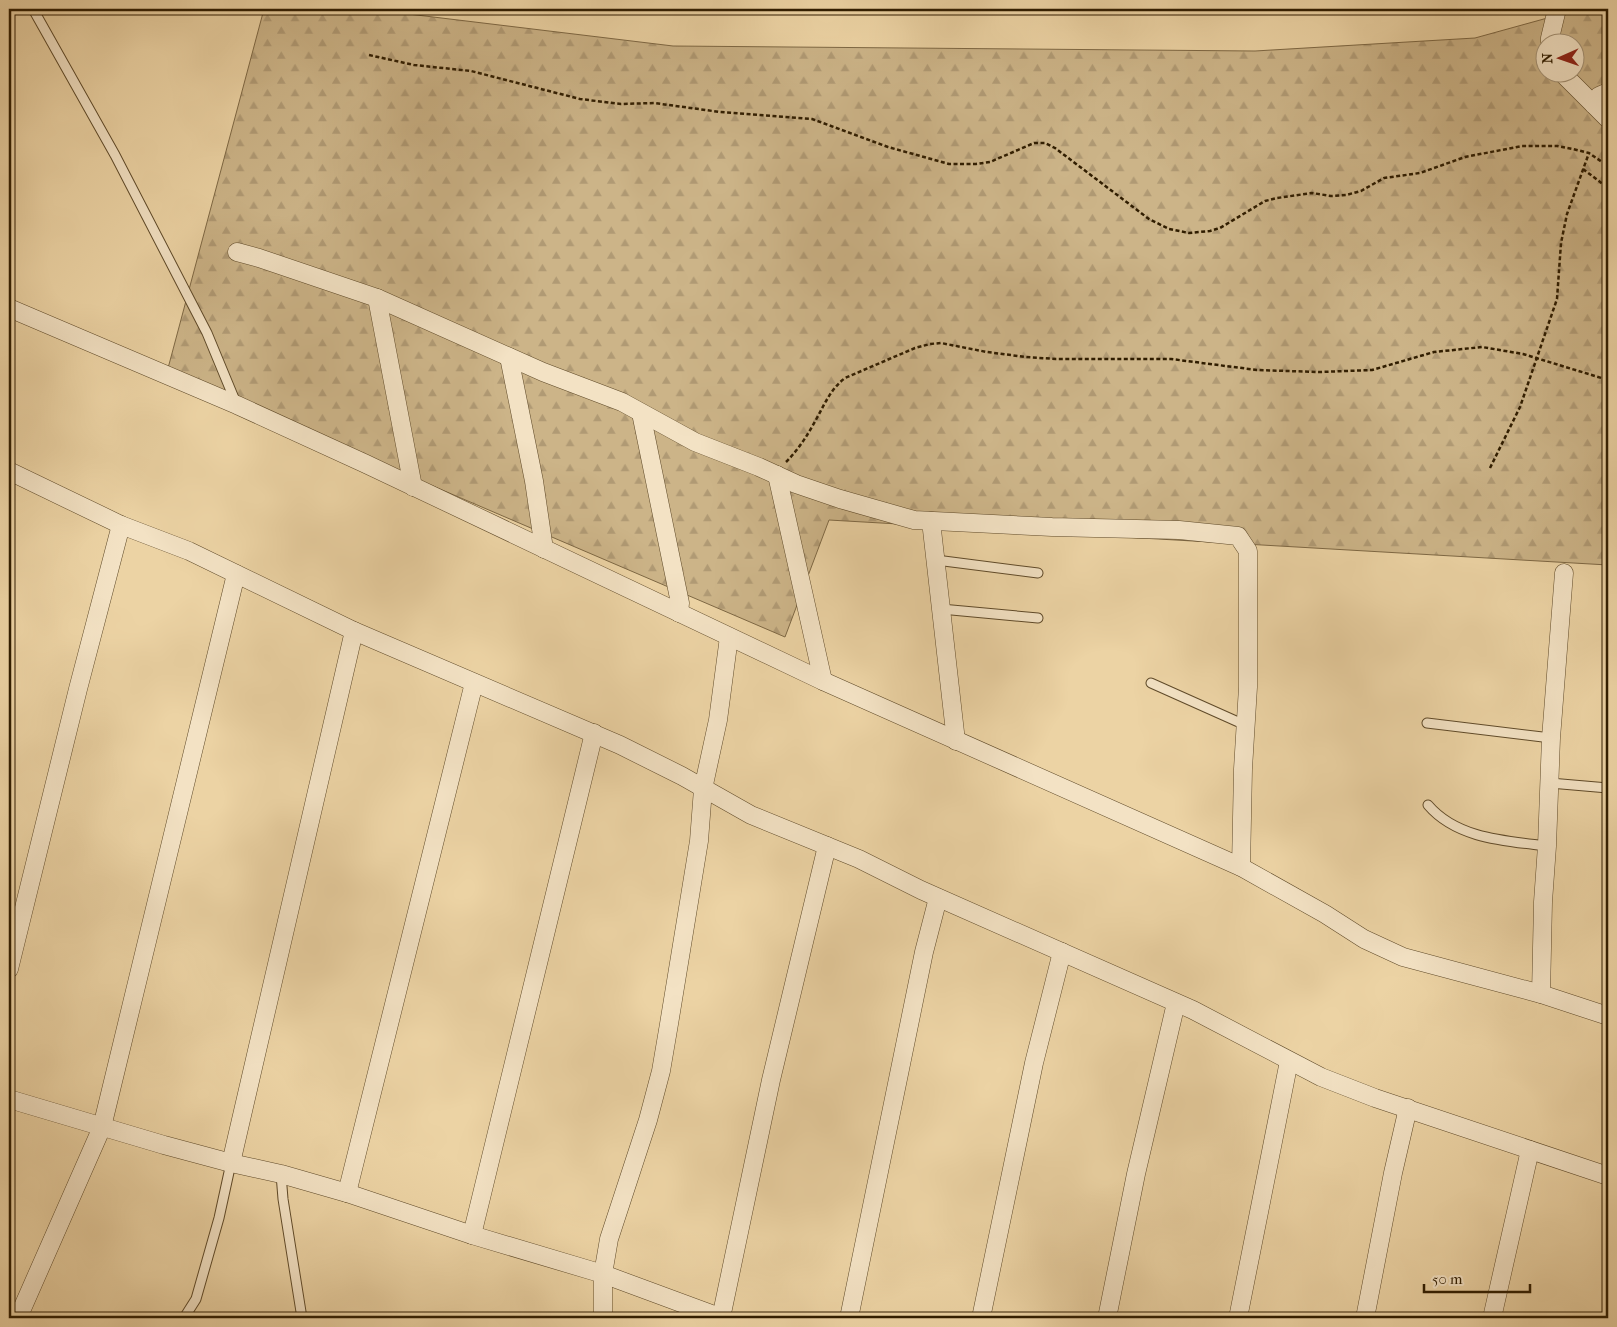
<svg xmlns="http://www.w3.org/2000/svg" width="1617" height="1327" font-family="'IM FELL French Canon',serif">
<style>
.forest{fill:url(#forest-firs);stroke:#7e6844;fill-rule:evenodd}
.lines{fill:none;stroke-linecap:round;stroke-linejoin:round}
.lane-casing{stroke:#5f4a29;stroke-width:11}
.street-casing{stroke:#5f4a29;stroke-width:19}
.path{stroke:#301d00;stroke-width:2.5;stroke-dasharray:4 2.5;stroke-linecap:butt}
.lane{stroke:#f3e2c4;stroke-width:9}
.street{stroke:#f3e2c4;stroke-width:18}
</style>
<defs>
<pattern id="forest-firs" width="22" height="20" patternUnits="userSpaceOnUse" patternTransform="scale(1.25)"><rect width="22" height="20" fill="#ccb488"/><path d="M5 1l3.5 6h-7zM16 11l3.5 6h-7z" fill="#b09a74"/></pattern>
</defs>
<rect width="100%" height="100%" fill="#ecd3a4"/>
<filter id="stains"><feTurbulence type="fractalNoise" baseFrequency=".004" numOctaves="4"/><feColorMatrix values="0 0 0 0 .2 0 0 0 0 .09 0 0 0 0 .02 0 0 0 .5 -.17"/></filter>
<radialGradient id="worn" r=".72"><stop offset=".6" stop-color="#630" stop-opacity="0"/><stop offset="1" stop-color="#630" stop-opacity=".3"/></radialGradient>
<path class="forest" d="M264,9H367L673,46L1255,51L1475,38L1580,9H1608V565L829,520L785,637L167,372ZM1544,42H1574V72H1544Z"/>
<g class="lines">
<g class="lane-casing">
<g id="lane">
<path d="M33,9L115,155L207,333L236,403"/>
<path d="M936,560L1038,573"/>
<path d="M941,609L1038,618"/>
<path d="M1151,683L1245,725"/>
<path d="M1427,723L1551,738"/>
<path d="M1550,783L1608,788"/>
<path d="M1428,805C1457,839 1506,841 1547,846"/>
<path d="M281,1174L283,1199L302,1318H325"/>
<path d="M184,1318L196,1299L219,1218L231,1163"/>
</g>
</g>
<g class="street-casing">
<g id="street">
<path d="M1550,42V38L1557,9"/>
<path d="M1561,72L1608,119"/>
<path d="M1594,105L1599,96L1608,92"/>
<path d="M237,252L259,258L377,298L543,372L622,402L695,442L759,467L796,484L840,499L914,520L1052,527L1179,530L1238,536L1248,551V687L1243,769L1241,867"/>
<path d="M377,298L413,487"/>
<path d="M9,308L237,405L366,464L823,681L1241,867L1325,914L1364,939L1403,957L1541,994L1608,1016"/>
<path d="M509,357L534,481L544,549"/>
<path d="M641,413L680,603L679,613"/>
<path d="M9,471L121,525L189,551L354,631L620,745L682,776L751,815L859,859L921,890L1193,1010L1321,1077L1375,1098L1608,1176"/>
<path d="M777,475L823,681"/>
<path d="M931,521L956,741"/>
<path d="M9,969L78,689L121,525"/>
<path d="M1541,994L1543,902L1547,846L1551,738L1564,573"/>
<path d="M9,1099L164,1145L231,1163L281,1174L347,1193L472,1235L603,1274L722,1318"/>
<path d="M231,1163L354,631"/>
<path d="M347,1193L474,683"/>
<path d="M472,1235L594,733"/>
<path d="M18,1318L102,1127L236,574"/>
<path d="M603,1318V1274L609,1239L648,1120L661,1071L669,1024L699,841L703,789L718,720L729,637"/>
<path d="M721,1318L771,1080L827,846"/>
<path d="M849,1318L924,952L938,898"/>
<path d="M981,1318L1034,1063L1062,952"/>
<path d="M1107,1318L1136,1174L1176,1003"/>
<path d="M1238,1318L1289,1061"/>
<path d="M1365,1318L1393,1173L1408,1108"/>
<path d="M1492,1318L1530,1150"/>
</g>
</g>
<g class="path">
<path d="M369,55L414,65L471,71L580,99L621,104L654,103L720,112L812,119L888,147L949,164H976L990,162L1034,143H1045L1055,148L1149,219L1169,229L1189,233L1210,231L1220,228L1265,201L1277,198L1312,193L1331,196L1346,195L1361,191L1384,178L1420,173L1465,157L1522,146H1557L1573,149L1589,153L1608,166"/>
<path d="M1583,169L1608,188"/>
<path d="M786,462C799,449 809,433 818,416C826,401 832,388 845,378L915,348L930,344L941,343L987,352L1026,357L1056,359H1171L1257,370L1319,372L1372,370L1434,352L1482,347L1523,354L1608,380"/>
<path d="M1490,468L1520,407L1557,299L1561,243L1567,214L1589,153"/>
</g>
<use href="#lane" class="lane"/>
<use href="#street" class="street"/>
</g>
<rect width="1617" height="1327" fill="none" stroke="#ecd3a4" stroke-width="30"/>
<rect x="10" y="10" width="1597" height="1307" fill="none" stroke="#301d00" stroke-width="2.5"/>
<rect x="15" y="15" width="1587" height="1297" fill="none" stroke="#301d00"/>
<g transform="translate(1560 58) rotate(268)"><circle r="24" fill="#f3e2c4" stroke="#a59376"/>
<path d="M0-4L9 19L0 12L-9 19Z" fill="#8f2418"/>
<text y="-8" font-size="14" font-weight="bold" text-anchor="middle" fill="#301d00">N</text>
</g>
<path d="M1424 1284v8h106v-8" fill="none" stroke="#301d00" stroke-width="2.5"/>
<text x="1432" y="1284" font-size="15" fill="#301d00" stroke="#f3e2c4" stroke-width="4" paint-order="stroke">50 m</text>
<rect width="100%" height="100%" filter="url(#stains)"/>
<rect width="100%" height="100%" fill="url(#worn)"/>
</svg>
